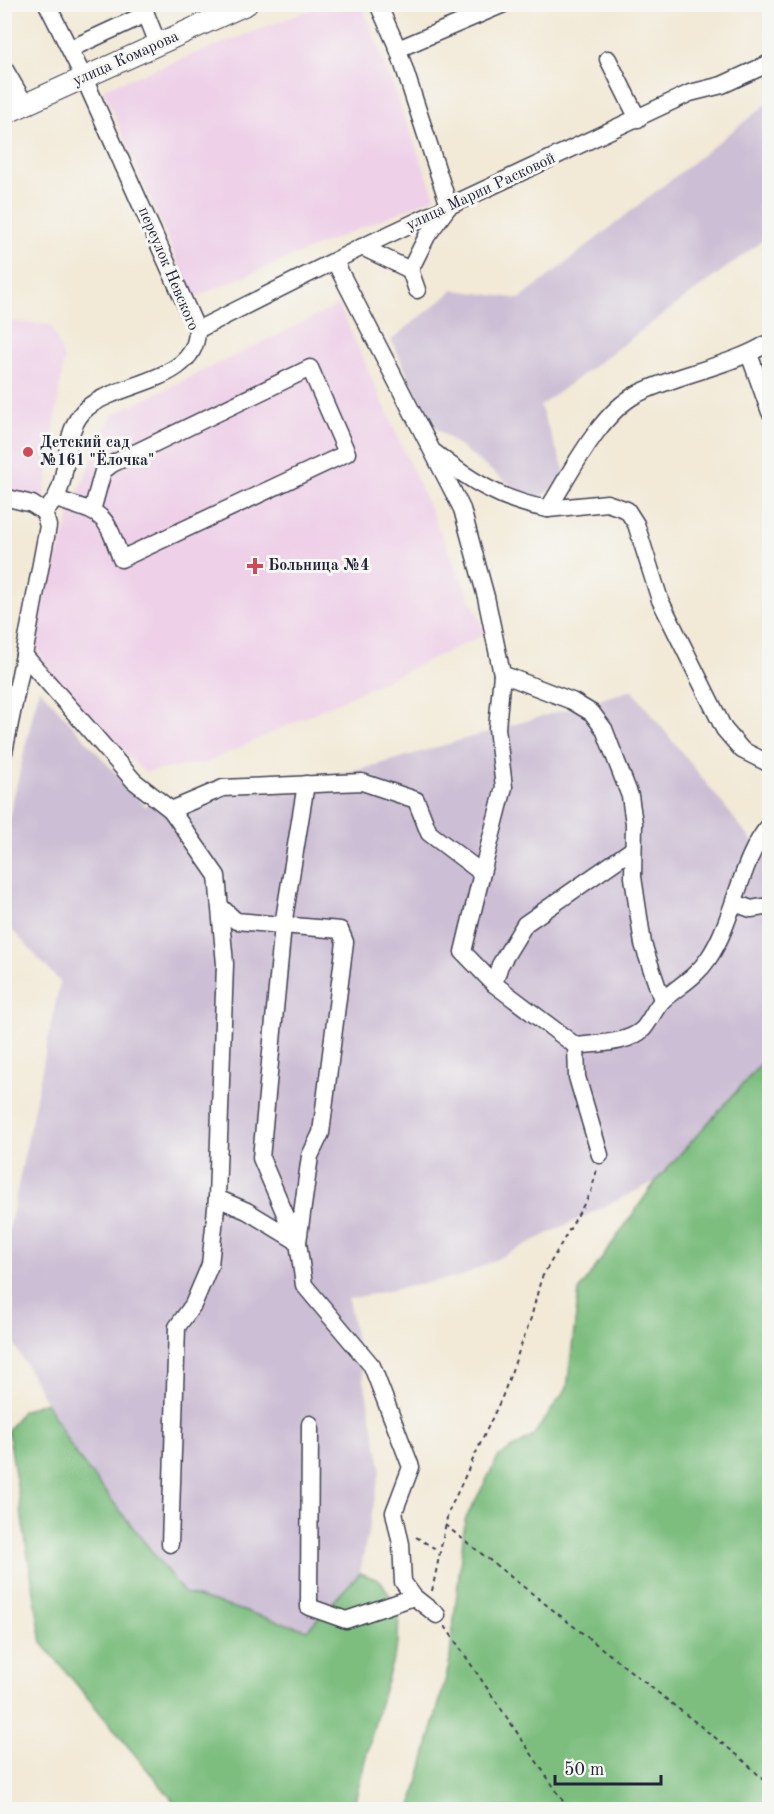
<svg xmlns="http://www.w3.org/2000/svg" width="774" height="1814" font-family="'Old Standard TT',serif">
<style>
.built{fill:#eed0e8}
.industrial{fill:#ccbed4}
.forest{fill:#7dbe7f;stroke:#50705d;stroke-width:1.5}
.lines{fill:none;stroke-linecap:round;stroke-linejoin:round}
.minor-casing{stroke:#414052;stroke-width:19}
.major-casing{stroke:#414052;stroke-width:23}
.path{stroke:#414052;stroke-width:2;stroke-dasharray:4.5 4.5;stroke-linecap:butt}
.minor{stroke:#fff;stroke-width:16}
.major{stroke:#fff;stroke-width:21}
.poi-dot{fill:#d1495b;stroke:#f6f6f2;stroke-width:2}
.labels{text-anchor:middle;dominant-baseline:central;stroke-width:6;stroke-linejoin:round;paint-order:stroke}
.street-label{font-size:16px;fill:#22223b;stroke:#f6f6f2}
.poi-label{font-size:16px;font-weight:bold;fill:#22223b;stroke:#f6f6f2;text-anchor:start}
</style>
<rect width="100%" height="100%" fill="#f6f6f2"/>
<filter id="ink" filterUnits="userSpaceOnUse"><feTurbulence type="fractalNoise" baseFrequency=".0167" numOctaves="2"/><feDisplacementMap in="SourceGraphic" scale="12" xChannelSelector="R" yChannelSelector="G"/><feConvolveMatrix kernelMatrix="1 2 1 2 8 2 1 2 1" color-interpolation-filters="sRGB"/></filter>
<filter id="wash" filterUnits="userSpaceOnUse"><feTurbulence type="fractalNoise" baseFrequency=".008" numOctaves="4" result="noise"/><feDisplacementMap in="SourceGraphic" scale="24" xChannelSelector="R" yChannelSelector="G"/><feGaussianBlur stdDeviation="1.35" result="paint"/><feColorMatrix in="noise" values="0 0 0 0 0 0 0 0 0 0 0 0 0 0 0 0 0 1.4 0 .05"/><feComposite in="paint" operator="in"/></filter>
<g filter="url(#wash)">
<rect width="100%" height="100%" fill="#f2e9d6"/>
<g class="built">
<path d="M323,5H362L435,197L193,298L103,89Z"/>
<path d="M339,305L486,634L206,763L145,772L70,705L31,641L76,497L112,415Z"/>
<path d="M4,321L51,325L64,358L44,501L5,494Z"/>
</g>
<g class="industrial">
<path d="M769,102V236L540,406L567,477L533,503L432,425L391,340L454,290L520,299Z"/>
<path d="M39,688L145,806L213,784L352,772L632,690L769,862V1055L656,1181L462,1276L348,1299L381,1467L360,1573L307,1630L184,1593L75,1453L15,1346L8,1234L60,982L5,922V835Z"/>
</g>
<g class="forest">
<path d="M769,1055V1809H411L449,1666L465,1520L499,1456L532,1437L567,1388L579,1291L656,1181Z"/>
<path d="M46,1402L75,1453L184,1593L307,1630L360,1573L381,1581L399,1610L398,1643L378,1710L353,1809H180L42,1643L8,1430L22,1411Z"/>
</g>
</g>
<g filter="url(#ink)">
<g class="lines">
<g class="minor-casing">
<g id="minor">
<path d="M47,4L84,78L197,330C197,382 121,381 88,407C58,431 74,480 49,507"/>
<path d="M142,4L158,44"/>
<path d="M378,4L398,49L449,206L427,236L410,270L417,290"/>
<path d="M70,49L146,14"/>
<path d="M398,49L504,4"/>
<path d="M608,59L638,119"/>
<path d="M4,68L25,104"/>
<path d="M362,247L410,270"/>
<path d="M335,262L462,509L486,597L502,674L572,701L592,713L604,729L630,796L634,823L633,877L643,944L662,1000"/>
<path d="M197,330L362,247L690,93L722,85L770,63"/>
<path d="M770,342C729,367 680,373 637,394C599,414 571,473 548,509L607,503L627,510L636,524L660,600L724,729L742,750L770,764"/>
<path d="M749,354L770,412"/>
<path d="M435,453C470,481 503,501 548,509"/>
<path d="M4,497L32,504L44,512L48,526L24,655L134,781L171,810L223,788L362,782L416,800L429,833L482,873L463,952L494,984L576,1046L577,1077L600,1155"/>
<path d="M56,499C104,515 104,510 121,559L347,453L310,368L112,464L103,471L92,511"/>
<path d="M4,752L24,655"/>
<path d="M482,873L504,787L497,728L502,674"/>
<path d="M735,903L751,909L770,906"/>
<path d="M221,907L236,921L340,930L345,942L321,1133L310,1156L298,1242L304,1285L372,1366L411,1467L394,1512L401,1544L403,1582L414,1597L437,1615"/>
<path d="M494,984L500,965L525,924L633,849"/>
<path d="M576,1046C596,1043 628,1044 643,1029C651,1020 655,1007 664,999C680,985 696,977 708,959C735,920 740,858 770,825"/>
<path d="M217,1198L247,1211L298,1242"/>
<path d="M297,1242L261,1158L283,925L306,784"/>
<path d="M310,1424L309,1607L346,1620L414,1597"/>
<path d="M170,1544L177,1327L193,1305L210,1265L217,1198L225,964L217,876L171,810"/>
</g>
</g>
<g class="major-casing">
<path id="major" d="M4,114L247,4"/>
</g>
<g class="path">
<path d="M445,1525L741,1758L770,1786"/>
<path d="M416,1537L439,1551"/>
<path d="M432,1591L448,1513L503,1395L531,1318L541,1279L591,1192L597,1169"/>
<path d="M445,1626L562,1799L565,1810"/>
</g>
<use href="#minor" class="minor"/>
<use href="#major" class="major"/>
</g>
</g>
<g class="poi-dot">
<circle cx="28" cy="452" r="6"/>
<path d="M252 557h6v6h6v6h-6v6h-6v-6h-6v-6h6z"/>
</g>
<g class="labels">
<g class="street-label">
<text transform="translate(126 59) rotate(-24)">улица Комарова</text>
<text transform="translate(481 192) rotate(-25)">улица Марии Расковой</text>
<text transform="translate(168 269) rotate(67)">переулок Невского</text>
</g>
<g class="poi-label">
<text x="40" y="443">Детский сад<tspan x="40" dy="18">№161 "Ёлочка"</tspan></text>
<text x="268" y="566">Больница №4</text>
</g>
</g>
<rect width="774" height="1814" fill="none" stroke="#f6f6f2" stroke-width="24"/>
<path d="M555 1775v9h106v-9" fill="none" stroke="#22223b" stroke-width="3"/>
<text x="564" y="1775" font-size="18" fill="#22223b" stroke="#f6f6f2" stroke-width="4.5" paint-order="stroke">50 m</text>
</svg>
